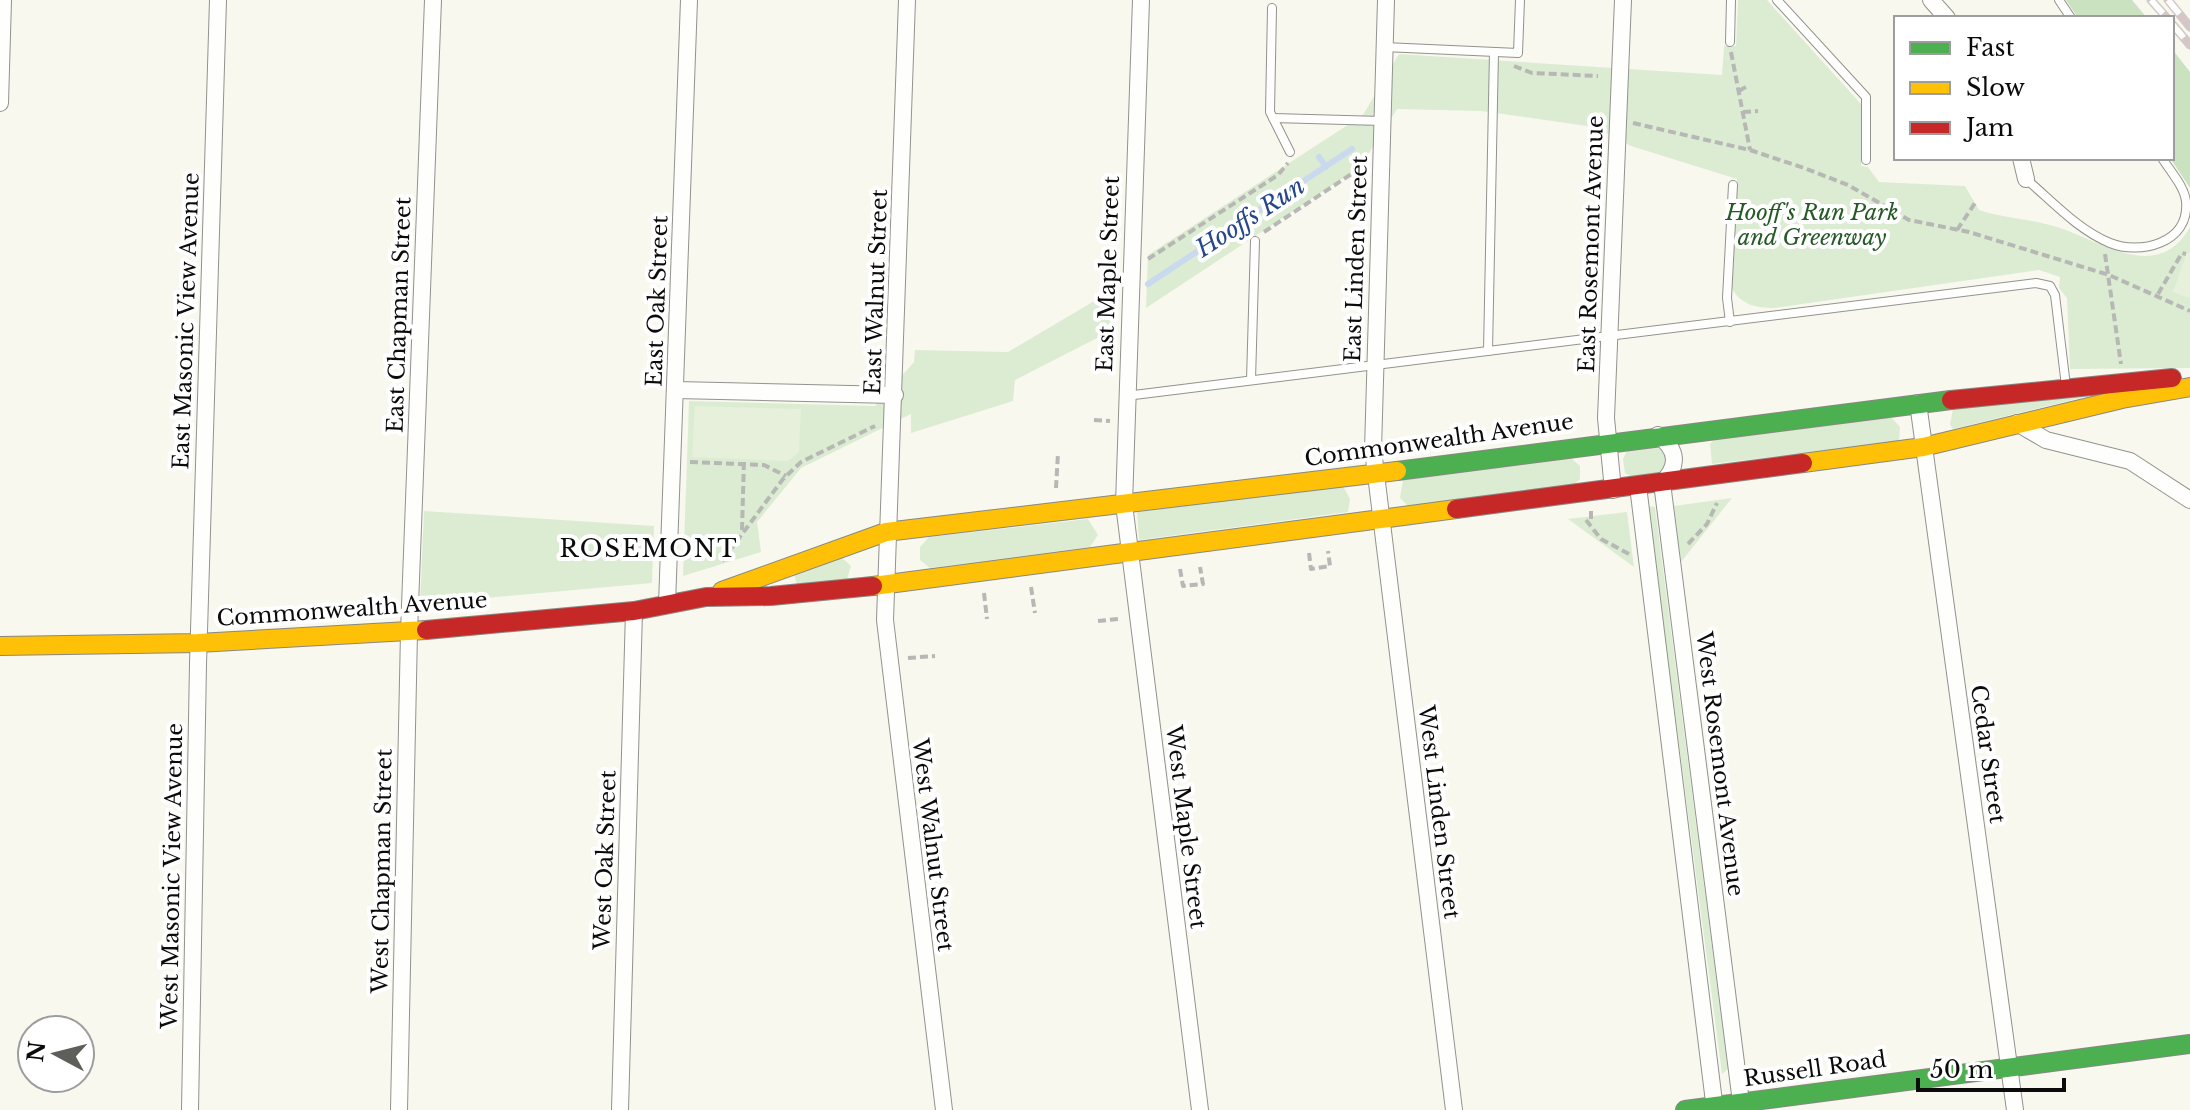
<svg xmlns="http://www.w3.org/2000/svg" width="2190" height="1110" font-family="'Libre Baskerville',serif">
<style>
.green{fill:#dcecd2}
.forest{fill:#cbe2c1}
.pitch{fill:#e6f0db}
.lines{fill:none;stroke-linecap:round;stroke-linejoin:round}
.stream{stroke:#cad9ee;stroke-width:6}
.lane-casing{stroke:#92928e;stroke-width:10}
.street-casing{stroke:#92928e;stroke-width:18}
.fast-casing{stroke:#888884;stroke-width:20}
.slow-casing{stroke:#888884;stroke-width:20}
.jam-casing{stroke:#888884;stroke-width:20}
.path{stroke:#b7b7b5;stroke-width:4;stroke-dasharray:8 4;stroke-linecap:butt}
.lane{stroke:#fefefd;stroke-width:8}
.street{stroke:#fefefd;stroke-width:16}
.fast{stroke:#4caf50;stroke-width:18}
.slow{stroke:#ffc107;stroke-width:18}
.jam{stroke:#c62828;stroke-width:18}
.rail-casing{stroke:#d3c8c5;stroke-width:9}
.rail{stroke:#fff;stroke-width:6;stroke-dasharray:18;stroke-linecap:butt}
.labels{text-anchor:middle;dominant-baseline:central;stroke-width:8;stroke-linejoin:round;paint-order:stroke}
.park-label{font-size:22px;font-style:italic;fill:#255926;stroke:#fff}
.street-label{font-size:22px;fill:#0b0b0b;stroke:#fff}
.water-label{font-size:24px;font-style:italic;fill:#26478a;stroke:#fff}
.neighbourhood-label{font-size:24px;letter-spacing:2px;fill:#0b0b0b;stroke:#fff}
</style>
<rect width="100%" height="100%" fill="#f8f8ef"/>
<g class="green">
<path d="M1738,0H1767L1861,104V166L1868,167L1879,182L1965,186L1979,210C2003,218 2032,219 2057,227C2100,240 2157,285 2190,227V368L2070,369L2067,298L2059,288L2060,277L2039,270L1775,308C1757,308 1739,305 1731,286L1737,179L1631,146L1594,127L1481,111L1397,109L1360,167L1146,308L1148,255L1363,115L1399,54L1722,75L1724,46H1736Z"/>
<path d="M1117,293L1115,337H1099L1015,380L1013,401L911,433V414L801,468L757,522L761,552L683,576L689,401L875,406L914,362L915,350L1008,352L1101,297Z"/>
<path d="M2085,397L1953,429L1950,425L1953,408Z"/>
<path d="M1891,417L1900,427L1899,441L1712,464L1710,444L1716,438Z"/>
<path d="M1652,445L1665,451L1666,471L1632,477L1625,473L1623,459L1627,451Z"/>
<path d="M1570,457L1580,466V479L1575,484L1409,507L1400,498L1403,480Z"/>
<path d="M1343,486L1350,499L1348,512L1139,540L1137,512Z"/>
<path d="M1732,498L1681,562L1674,506Z"/>
<path d="M1648,506L1655,507L1728,1069L1722,1074Z"/>
<path d="M424,511L654,526L652,583L420,604Z"/>
<path d="M1627,512L1634,567L1568,519Z"/>
<path d="M1088,519L1098,535L1090,547L930,568L920,560V547L929,537Z"/>
<path d="M841,557L851,566L847,579L797,584L794,574Z"/>
</g>
<g class="forest">
<path d="M2066,0H2132L2147,18H2078Z"/>
<path d="M2172,49L2190,72V188L2170,158Z"/>
</g>
<g class="pitch">
<path d="M2187,252L2190,253V298L2173,292Z"/>
<path d="M695,406L801,409L799,452L788,461L692,457Z"/>
</g>
<g class="lines">
<g class="stream">
<path d="M1319,157L1326,167"/>
<path d="M1148,284L1352,149"/>
</g>
<g class="lane-casing">
<g id="lane">
<path d="M1777,0L1866,97V160"/>
<path d="M2059,0L2071,18"/>
<path d="M1272,8L1270,112L1290,152"/>
<path d="M1730,42L1731,0"/>
<path d="M1384,47L1518,53L1520,0"/>
<path d="M1273,118L1382,121"/>
<path d="M2026,179C2052,201 2078,230 2110,243C2139,255 2190,244 2186,201C2184,186 2170,171 2162,158"/>
<path d="M1730,322L1727,298L1733,185"/>
<path d="M1488,351L1494,52"/>
<path d="M1251,380L1255,241"/>
<path d="M1126,396L2036,283L2050,286L2055,295L2066,386"/>
</g>
</g>
<g class="street-casing">
<g id="street">
<path d="M907,0L885,620L944,1110"/>
<path d="M1141,0L1124,504L1200,1110"/>
<path d="M1386,0L1373,450L1454,1110"/>
<path d="M1931,0L1947,18"/>
<path d="M0,103L3,0"/>
<path d="M2021,158L2026,179"/>
<path d="M676,390L895,395"/>
<path d="M1918,403L2015,1110"/>
<path d="M2017,423L2046,440L2130,461L2190,500"/>
<path d="M1658,435C1678,450 1679,466 1662,483L1742,1110"/>
<path d="M1638,486L1715,1110"/>
<path d="M1613,490L1606,418L1623,0"/>
<path d="M667,604L689,0"/>
<path d="M190,1110L198,664L218,0"/>
<path d="M399,1110L409,632L433,0"/>
<path d="M620,1110L634,611"/>
</g>
</g>
<g class="fast-casing">
<g id="fast">
<path d="M1397,471L1951,400"/>
<path d="M1685,1110L2190,1044"/>
</g>
</g>
<g class="slow-casing">
<g id="slow">
<path d="M1803,463L1923,447L2122,399L2190,387"/>
<path d="M873,586L1456,509"/>
<path d="M722,591L886,532L1397,471"/>
<path d="M0,646L198,643L426,630"/>
</g>
</g>
<g class="jam-casing">
<g id="jam">
<path d="M1951,400L2172,378"/>
<path d="M1456,509L1803,463"/>
<path d="M426,630L634,611L706,597L771,596L873,586"/>
</g>
</g>
<g class="path">
<path d="M1731,52L1750,150"/>
<path d="M1514,66L1532,73L1598,76"/>
<path d="M1739,91L1749,85"/>
<path d="M1743,112L1758,111"/>
<path d="M1633,123L1750,150L1804,168L1848,185L1909,220L1969,232L2109,275L2190,311"/>
<path d="M1957,230L1975,203"/>
<path d="M1264,232L1362,167"/>
<path d="M2105,254L2121,364"/>
<path d="M1148,259L1278,175L1288,163"/>
<path d="M2158,294L2182,253L2186,254"/>
<path d="M1094,420L1110,421"/>
<path d="M690,462L764,465L786,476"/>
<path d="M1056,488L1058,453"/>
<path d="M1591,511V519"/>
<path d="M1586,520L1601,539L1629,554"/>
<path d="M742,530L744,459"/>
<path d="M1688,544L1707,524L1717,503"/>
<path d="M1309,553L1311,569L1330,566L1328,551"/>
<path d="M722,561L783,479L801,462L875,426"/>
<path d="M1180,569L1183,586L1203,584L1200,567"/>
<path d="M1031,587L1035,613"/>
<path d="M984,593L987,619"/>
<path d="M1098,621L1119,619"/>
<path d="M908,658L935,656"/>
</g>
<use href="#lane" class="lane"/>
<use href="#street" class="street"/>
<use href="#fast" class="fast"/>
<use href="#slow" class="slow"/>
<use href="#jam" class="jam"/>
<g class="rail-casing">
<g id="rail">
<path d="M2151,0L2167,18"/>
<path d="M2168,0L2190,27"/>
<path d="M2172,24L2190,45"/>
</g>
</g>
<use href="#rail" class="rail"/>
</g>
<g class="labels">
<g class="park-label">
<text x="1812" y="212">Hooff's Run Park<tspan x="1812" dy="25">and Greenway</tspan></text>
</g>
<g class="street-label">
<text transform="translate(1591 244) rotate(-88)">East Rosemont Avenue</text>
<text transform="translate(1356 259) rotate(-88)">East Linden Street</text>
<text transform="translate(1108 274) rotate(-88)">East Maple Street</text>
<text transform="translate(876 292) rotate(-88)">East Walnut Street</text>
<text transform="translate(657 301) rotate(-88)">East Oak Street</text>
<text transform="translate(399 315) rotate(-88)">East Chapman Street</text>
<text transform="translate(186 321) rotate(-88)">East Masonic View Avenue</text>
<text transform="translate(1439 440) rotate(-8)">Commonwealth Avenue</text>
<text transform="translate(352 609) rotate(-4)">Commonwealth Avenue</text>
<text transform="translate(1988 754) rotate(82)">Cedar Street</text>
<text transform="translate(1720 764) rotate(83)">West Rosemont Avenue</text>
<text transform="translate(1439 812) rotate(83)">West Linden Street</text>
<text transform="translate(1186 827) rotate(83)">West Maple Street</text>
<text transform="translate(933 845) rotate(83)">West Walnut Street</text>
<text transform="translate(605 860) rotate(-88)">West Oak Street</text>
<text transform="translate(382 871) rotate(-89)">West Chapman Street</text>
<text transform="translate(172 876) rotate(-89)">West Masonic View Avenue</text>
<text transform="translate(1815 1069) rotate(-8)">Russell Road</text>
</g>
<g class="water-label">
<text transform="translate(1250 217) rotate(-33)">Hooffs Run</text>
</g>
<g class="neighbourhood-label">
<text x="649" y="548">ROSEMONT</text>
</g>
</g>
<rect x="1894" y="16" width="280" height="144" fill="#ffffff" stroke="#9d9d9d" stroke-width="2"/>
<rect x="1910" y="42" width="40" height="12" fill="#4caf50" stroke="#9d9d9d" stroke-width="2"/>
<text x="1966" y="56" font-size="24" fill="#0b0b0b">Fast</text>
<rect x="1910" y="82" width="40" height="12" fill="#ffc107" stroke="#9d9d9d" stroke-width="2"/>
<text x="1966" y="96" font-size="24" fill="#0b0b0b">Slow</text>
<rect x="1910" y="122" width="40" height="12" fill="#c62828" stroke="#9d9d9d" stroke-width="2"/>
<text x="1966" y="136" font-size="24" fill="#0b0b0b">Jam</text>
<g transform="translate(56 1054) rotate(277)"><circle r="38" fill="#ffffff" stroke="#9d9d9d" stroke-width="2"/>
<path d="M0-6L14 30L0 20L-14 30Z" fill="#5e5e5b"/>
<text y="-12" font-size="22" font-weight="bold" text-anchor="middle" fill="#0b0b0b">N</text>
</g>
<path d="M1918 1078v12h146v-12" fill="none" stroke="#0b0b0b" stroke-width="4"/>
<text x="1930" y="1078" font-size="24" fill="#0b0b0b" stroke="#ffffff" stroke-width="6" paint-order="stroke">50 m</text>
</svg>
